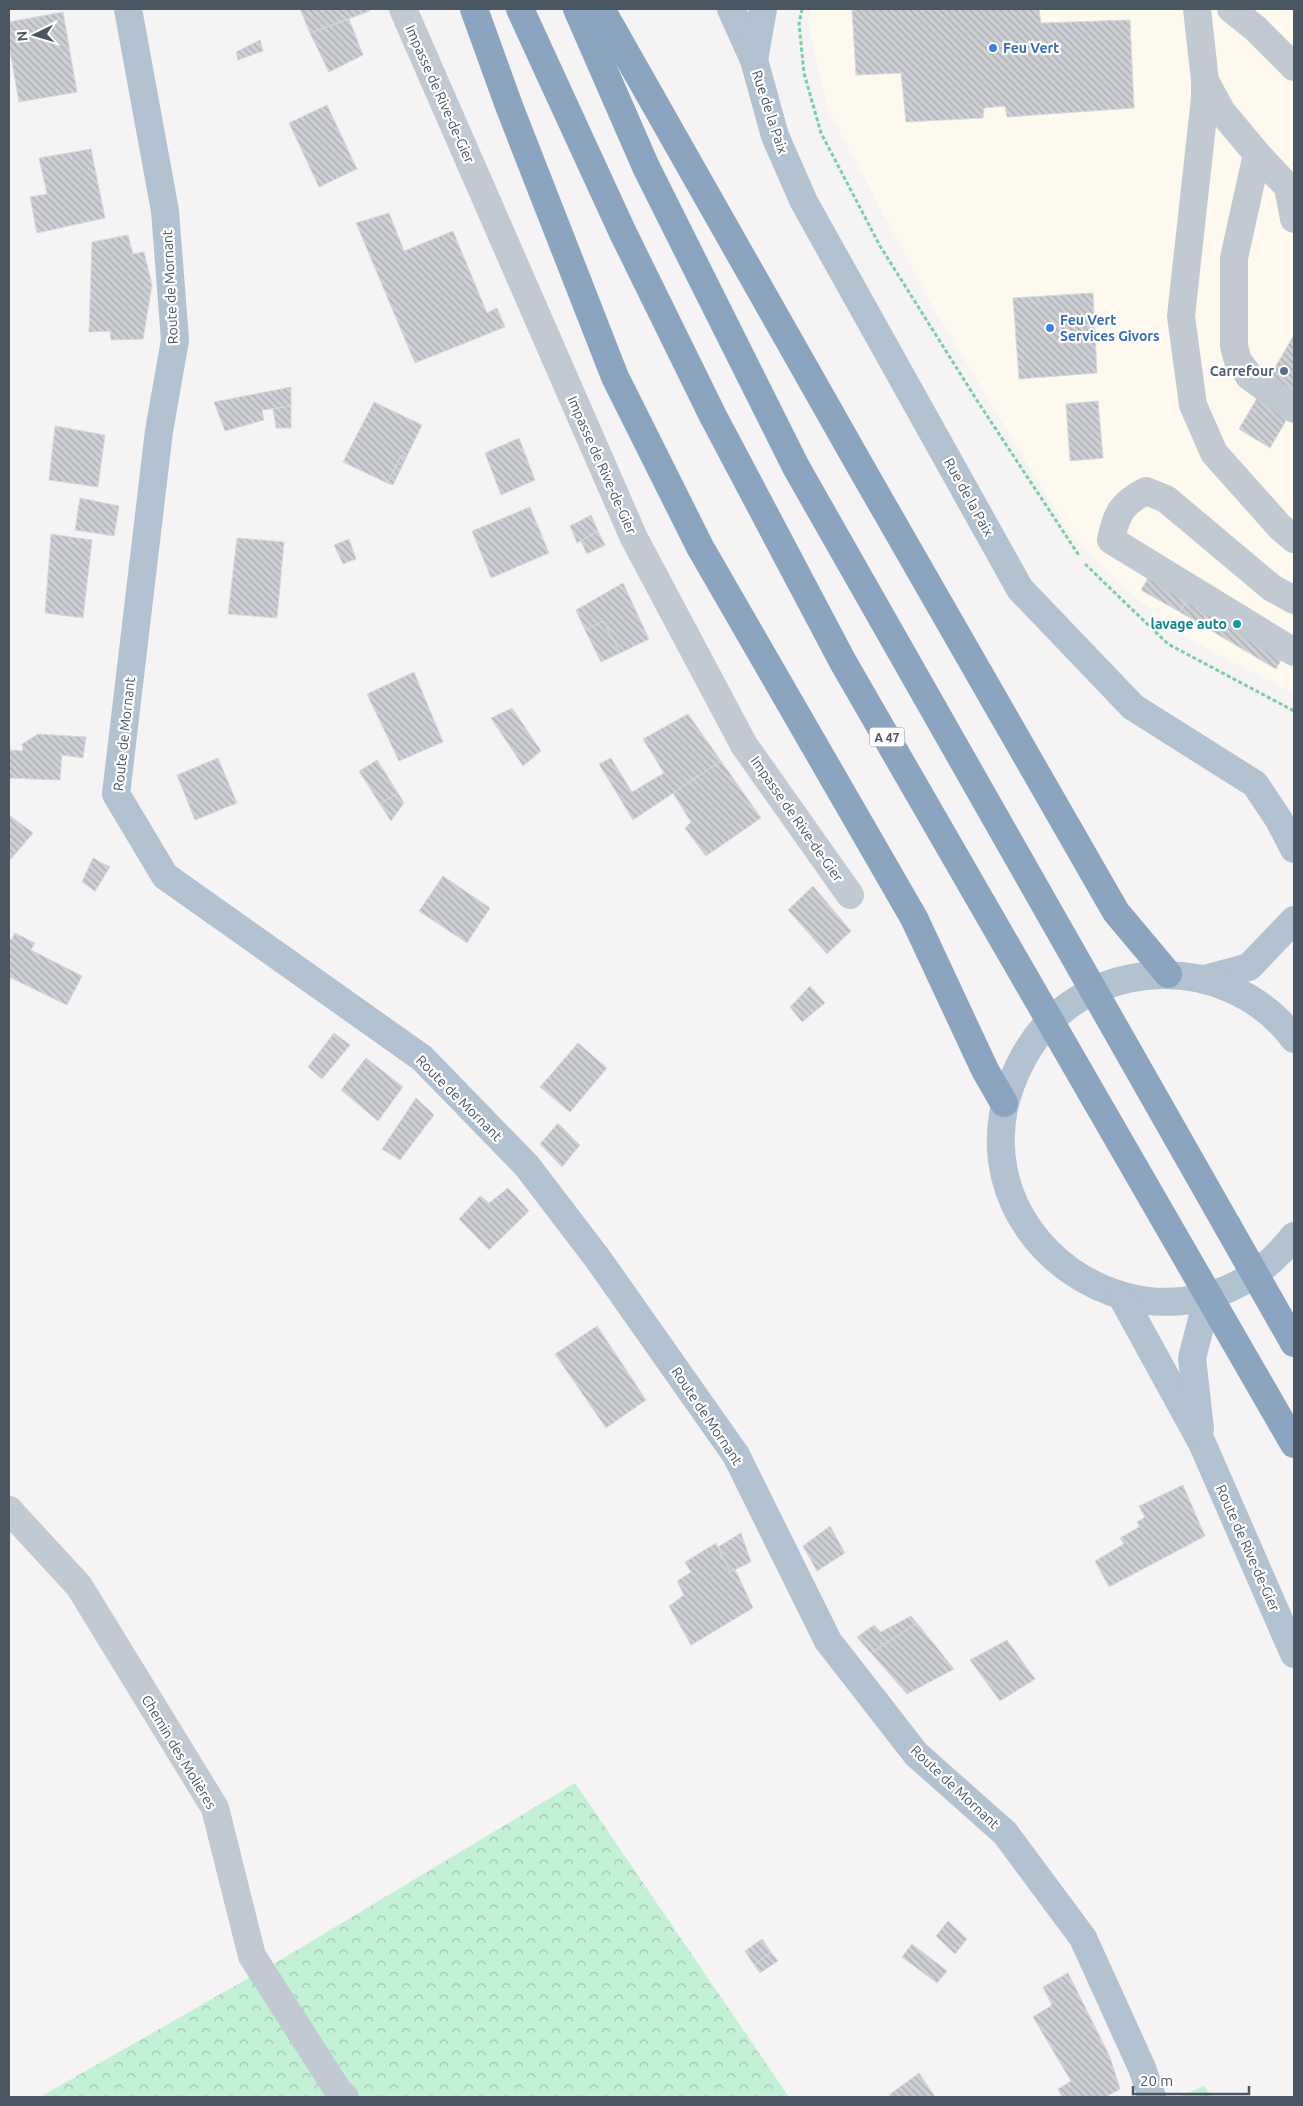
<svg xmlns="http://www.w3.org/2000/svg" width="1303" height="2106" font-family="Ubuntu,sans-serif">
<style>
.commercial{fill:#fdf9ef}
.forest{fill:url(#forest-crowns)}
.building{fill:url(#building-back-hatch);stroke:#d7d9de}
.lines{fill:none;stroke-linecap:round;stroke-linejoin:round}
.path{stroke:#7ad0a6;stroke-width:3;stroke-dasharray:4 2.5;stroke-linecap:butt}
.minor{stroke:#c1cad2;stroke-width:28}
.major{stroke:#b3c2d1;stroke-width:28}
.highway{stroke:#8ba5c1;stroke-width:28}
.shop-dot{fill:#3f7fe0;stroke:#fff;stroke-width:2}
.service-dot{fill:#5c6f8a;stroke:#fff;stroke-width:2}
.culture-dot{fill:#0f9aa8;stroke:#fff;stroke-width:2}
.labels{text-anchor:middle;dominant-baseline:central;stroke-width:4.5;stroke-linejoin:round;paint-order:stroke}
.shield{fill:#fff;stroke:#808990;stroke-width:1}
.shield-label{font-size:12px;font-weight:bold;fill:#4a5661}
.shop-label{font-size:14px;font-weight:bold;fill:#366cbe;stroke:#fff;text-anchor:start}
.street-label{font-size:14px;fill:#4a5661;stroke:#fff}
.service-label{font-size:14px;font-weight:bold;fill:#4e5e75;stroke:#fff;text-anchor:end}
.culture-label{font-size:14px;font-weight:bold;fill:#0d838f;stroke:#fff;text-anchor:end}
</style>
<defs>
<pattern id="forest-crowns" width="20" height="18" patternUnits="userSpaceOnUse" patternTransform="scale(1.25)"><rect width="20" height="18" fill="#c3f1d5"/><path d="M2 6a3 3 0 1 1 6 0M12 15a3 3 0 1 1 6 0" fill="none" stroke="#a0c6b0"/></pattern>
<pattern id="building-back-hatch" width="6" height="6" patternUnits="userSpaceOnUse" patternTransform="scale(1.25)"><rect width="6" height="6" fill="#cdcfd5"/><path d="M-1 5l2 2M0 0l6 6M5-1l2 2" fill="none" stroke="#a8abb0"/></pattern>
</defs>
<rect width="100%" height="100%" fill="#f5f3f3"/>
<path class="commercial" d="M811,9H1294V693L1220,656L1174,630L1117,581L1068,531L935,311L827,108L808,22Z"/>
<g class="forest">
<path d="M575,1783L789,2097H40L282,1959Z"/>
<path d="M1204,2086L1212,2097H1179Z"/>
</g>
<g class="building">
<path d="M300,9H369L370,11L310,33Z"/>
<path d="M852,9H1039L1041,23L1130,20L1134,108L1007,117L1005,106L984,108L983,118L906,122L901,73L856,75Z"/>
<path d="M63,12L77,92L19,102L9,45V22Z"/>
<path d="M349,19L363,55L329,72L310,33Z"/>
<path d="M260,40L263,51L238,60L236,52Z"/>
<path d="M327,105L357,169L319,187L289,123Z"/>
<path d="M91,149L105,218L37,233L30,197L47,194L39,158Z"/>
<path d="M389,213L404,251L453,231L487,313L497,308L505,327L415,363L356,223Z"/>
<path d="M128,235L133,254L144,252L152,285L143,339L111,340L110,331L89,332L92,242Z"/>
<path d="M1093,293L1097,373L1019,379L1013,298Z"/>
<path d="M1294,335V407L1270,448L1239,429Z"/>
<path d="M291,387V406L262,410L264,420L225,431L214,402Z"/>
<path d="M1098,401L1103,458L1070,461L1066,404Z"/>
<path d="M374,402L422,425L406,458L402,455L387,483L343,462Z"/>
<path d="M291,406V428H276L273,409Z"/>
<path d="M55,426L105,435L98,487L49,480Z"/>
<path d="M519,438L535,480L501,495L485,453Z"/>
<path d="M402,455L406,458L393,485L387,483Z"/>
<path d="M80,498L119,506L114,536L75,530Z"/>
<path d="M530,507L549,553L491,578L472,531Z"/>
<path d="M591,515L598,531L577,543L570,526Z"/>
<path d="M598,531L605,545L587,554L581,541Z"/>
<path d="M51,534L92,540L83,618L45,613Z"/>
<path d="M237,538L284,542L277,618L228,614Z"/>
<path d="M349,539L356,559L343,564L334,545Z"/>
<path d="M1160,558L1198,580L1180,612L1141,590Z"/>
<path d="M1198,580L1294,638L1276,669L1180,612Z"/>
<path d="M623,583L649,639L620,653L603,621L585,630L576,610Z"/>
<path d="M603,621L620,653L601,662L585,630Z"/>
<path d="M414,672L443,742L399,761L367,694Z"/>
<path d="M512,708L541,751L523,766L491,718Z"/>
<path d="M688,714L721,761L633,820L599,764L611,758L632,792L664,773L643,739Z"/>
<path d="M38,734L86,737L83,758L62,755L60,780L9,778V750L23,751L22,744Z"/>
<path d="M218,758L237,803L195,820L177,775Z"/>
<path d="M377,760L398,793L380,804L359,771Z"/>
<path d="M721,761L761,818L706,856L685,828L691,822L673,793Z"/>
<path d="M398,793L404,803L391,821L380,804Z"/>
<path d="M9,815L33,833L11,859L9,857Z"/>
<path d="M93,858L110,867L95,891L82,882Z"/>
<path d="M443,876L490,908L467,943L419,911Z"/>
<path d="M813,886L851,931L827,954L788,910Z"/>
<path d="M15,933L35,943L31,950L82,976L67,1005L9,977V939L11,940Z"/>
<path d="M810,986L825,1003L802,1022L790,1007Z"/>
<path d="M334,1033L350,1045L322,1079L308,1067Z"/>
<path d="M578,1043L607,1068L570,1112L540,1087Z"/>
<path d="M366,1058L403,1087L378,1121L341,1090Z"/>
<path d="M416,1098L434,1115L400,1160L382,1149Z"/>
<path d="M558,1123L580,1145L562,1167L540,1144Z"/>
<path d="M508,1188L529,1211L489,1250L459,1219L480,1196L489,1203Z"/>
<path d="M597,1326L646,1400L606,1428L555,1354Z"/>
<path d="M1183,1485L1205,1536L1109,1587L1095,1561L1124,1544L1120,1538L1139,1527L1137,1522L1145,1517L1139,1506Z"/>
<path d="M830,1526L845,1553L817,1571L803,1546Z"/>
<path d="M741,1533L751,1562L730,1572L718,1547Z"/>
<path d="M716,1543L730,1572L735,1569L753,1608L691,1645L669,1606L684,1595L677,1581L691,1572L685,1562Z"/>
<path d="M911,1616L917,1623L871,1653L857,1637L874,1625L881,1632Z"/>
<path d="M917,1623L954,1669L907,1694L871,1653Z"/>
<path d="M1007,1640L1035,1679L1000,1701L970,1660Z"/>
<path d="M948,1921L967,1939L955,1954L936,1936Z"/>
<path d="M762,1939L771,1952L754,1965L745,1951Z"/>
<path d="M912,1944L947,1971L937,1983L902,1957Z"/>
<path d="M771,1952L778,1961L760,1973L754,1965Z"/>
<path d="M1068,1973L1110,2057L1120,2089L1106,2097H1062L1058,2089L1071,2081L1033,2017L1052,2005L1043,1987Z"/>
<path d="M919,2073L935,2097H891L889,2095Z"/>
</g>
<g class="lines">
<g class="path">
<path d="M802,9L799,24L804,73L821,133L880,246L978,402L1080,557"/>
<path d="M1085,564L1168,644L1294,711"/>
</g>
<g class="minor">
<path d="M403,9L634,538L744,745L850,895"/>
<path d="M1197,9L1205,81V98L1181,316L1193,405L1214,453L1280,527L1294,539"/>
<path d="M1231,9L1255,28L1294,67"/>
<path d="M1205,81L1222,112L1257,154L1234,258V346L1238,361L1250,377L1294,409"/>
<path d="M1257,154L1288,187L1294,219"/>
<path d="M1294,600L1272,588L1166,499L1146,491C1122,503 1116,514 1111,540L1294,652"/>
<path d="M9,1510L79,1586L215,1808L252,1956L339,2092L345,2097"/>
</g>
<g class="major">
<path d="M128,9L165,211L175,340L159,431L116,794L165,876L422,1058L527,1166L598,1259L736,1455L828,1641L916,1754L1005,1833L1083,1938L1142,2068L1152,2097"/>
<path d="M731,9L754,60L775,136L804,202L1020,589L1133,707L1255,784L1279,820L1294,849"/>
<path d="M754,60L763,9"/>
<path d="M1205,979L1249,967L1294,920"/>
<path d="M1294,1039C1260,993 1203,970 1147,976C1100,980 1054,1007 1029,1048C917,1230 1166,1399 1294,1236"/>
<path d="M1122,1297L1202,1443L1294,1654"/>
<path d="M1200,1429L1192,1358L1208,1296"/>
</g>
<g class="highway">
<path d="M474,9L509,106L615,377L700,547L914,918L985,1070L1004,1103"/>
<path d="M520,9L623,233L713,416L843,662L1294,1444"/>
<path d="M577,9L646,167L796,467L1294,1343"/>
<path d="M601,9L863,471L1116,912L1168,974"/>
</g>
</g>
<g class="shop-dot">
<circle cx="993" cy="48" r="5"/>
<circle cx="1050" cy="328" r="5"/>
</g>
<circle class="service-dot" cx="1284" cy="371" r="5"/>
<circle class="culture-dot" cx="1237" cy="624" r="5"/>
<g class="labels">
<rect class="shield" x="869.5" y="727.5" width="35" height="19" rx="4"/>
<g class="shield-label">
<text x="887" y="737">A 47</text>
</g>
<g class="shop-label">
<text x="1003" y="48">Feu Vert</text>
<text x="1060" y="320">Feu Vert<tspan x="1060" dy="16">Services Givors</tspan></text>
</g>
<g class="street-label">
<text transform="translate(440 94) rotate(66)">Impasse de Rive-de-Gier</text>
<text transform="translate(770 112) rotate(72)">Rue de la Paix</text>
<text transform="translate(170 287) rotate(-93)">Route de Mornant</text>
<text transform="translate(602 465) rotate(66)">Impasse de Rive-de-Gier</text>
<text transform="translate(969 497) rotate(61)">Rue de la Paix</text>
<text transform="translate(124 734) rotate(-84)">Route de Mornant</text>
<text transform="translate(797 819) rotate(55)">Impasse de Rive-de-Gier</text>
<text transform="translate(459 1098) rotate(45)">Route de Mornant</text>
<text transform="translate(707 1416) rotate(56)">Route de Mornant</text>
<text transform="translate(1248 1548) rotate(66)">Route de Rive-de-Gier</text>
<text transform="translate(179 1752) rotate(59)">Chemin des Molières</text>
<text transform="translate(955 1787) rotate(43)">Route de Mornant</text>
</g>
<g class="service-label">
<text x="1274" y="371">Carrefour</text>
</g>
<g class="culture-label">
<text x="1227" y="624">lavage auto</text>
</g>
</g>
<rect width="1303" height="2106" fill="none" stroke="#4a5661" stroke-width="20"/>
<g transform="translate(35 35) rotate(265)" stroke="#ffffff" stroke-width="4" paint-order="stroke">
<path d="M0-4L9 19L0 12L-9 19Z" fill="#4a5661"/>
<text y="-8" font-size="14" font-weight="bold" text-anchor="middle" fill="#4a5661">N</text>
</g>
<path d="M1133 2086v8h116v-8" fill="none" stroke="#4a5661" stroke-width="2.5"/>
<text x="1140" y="2086" font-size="15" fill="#4a5661" stroke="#ffffff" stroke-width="4" paint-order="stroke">20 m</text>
</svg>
